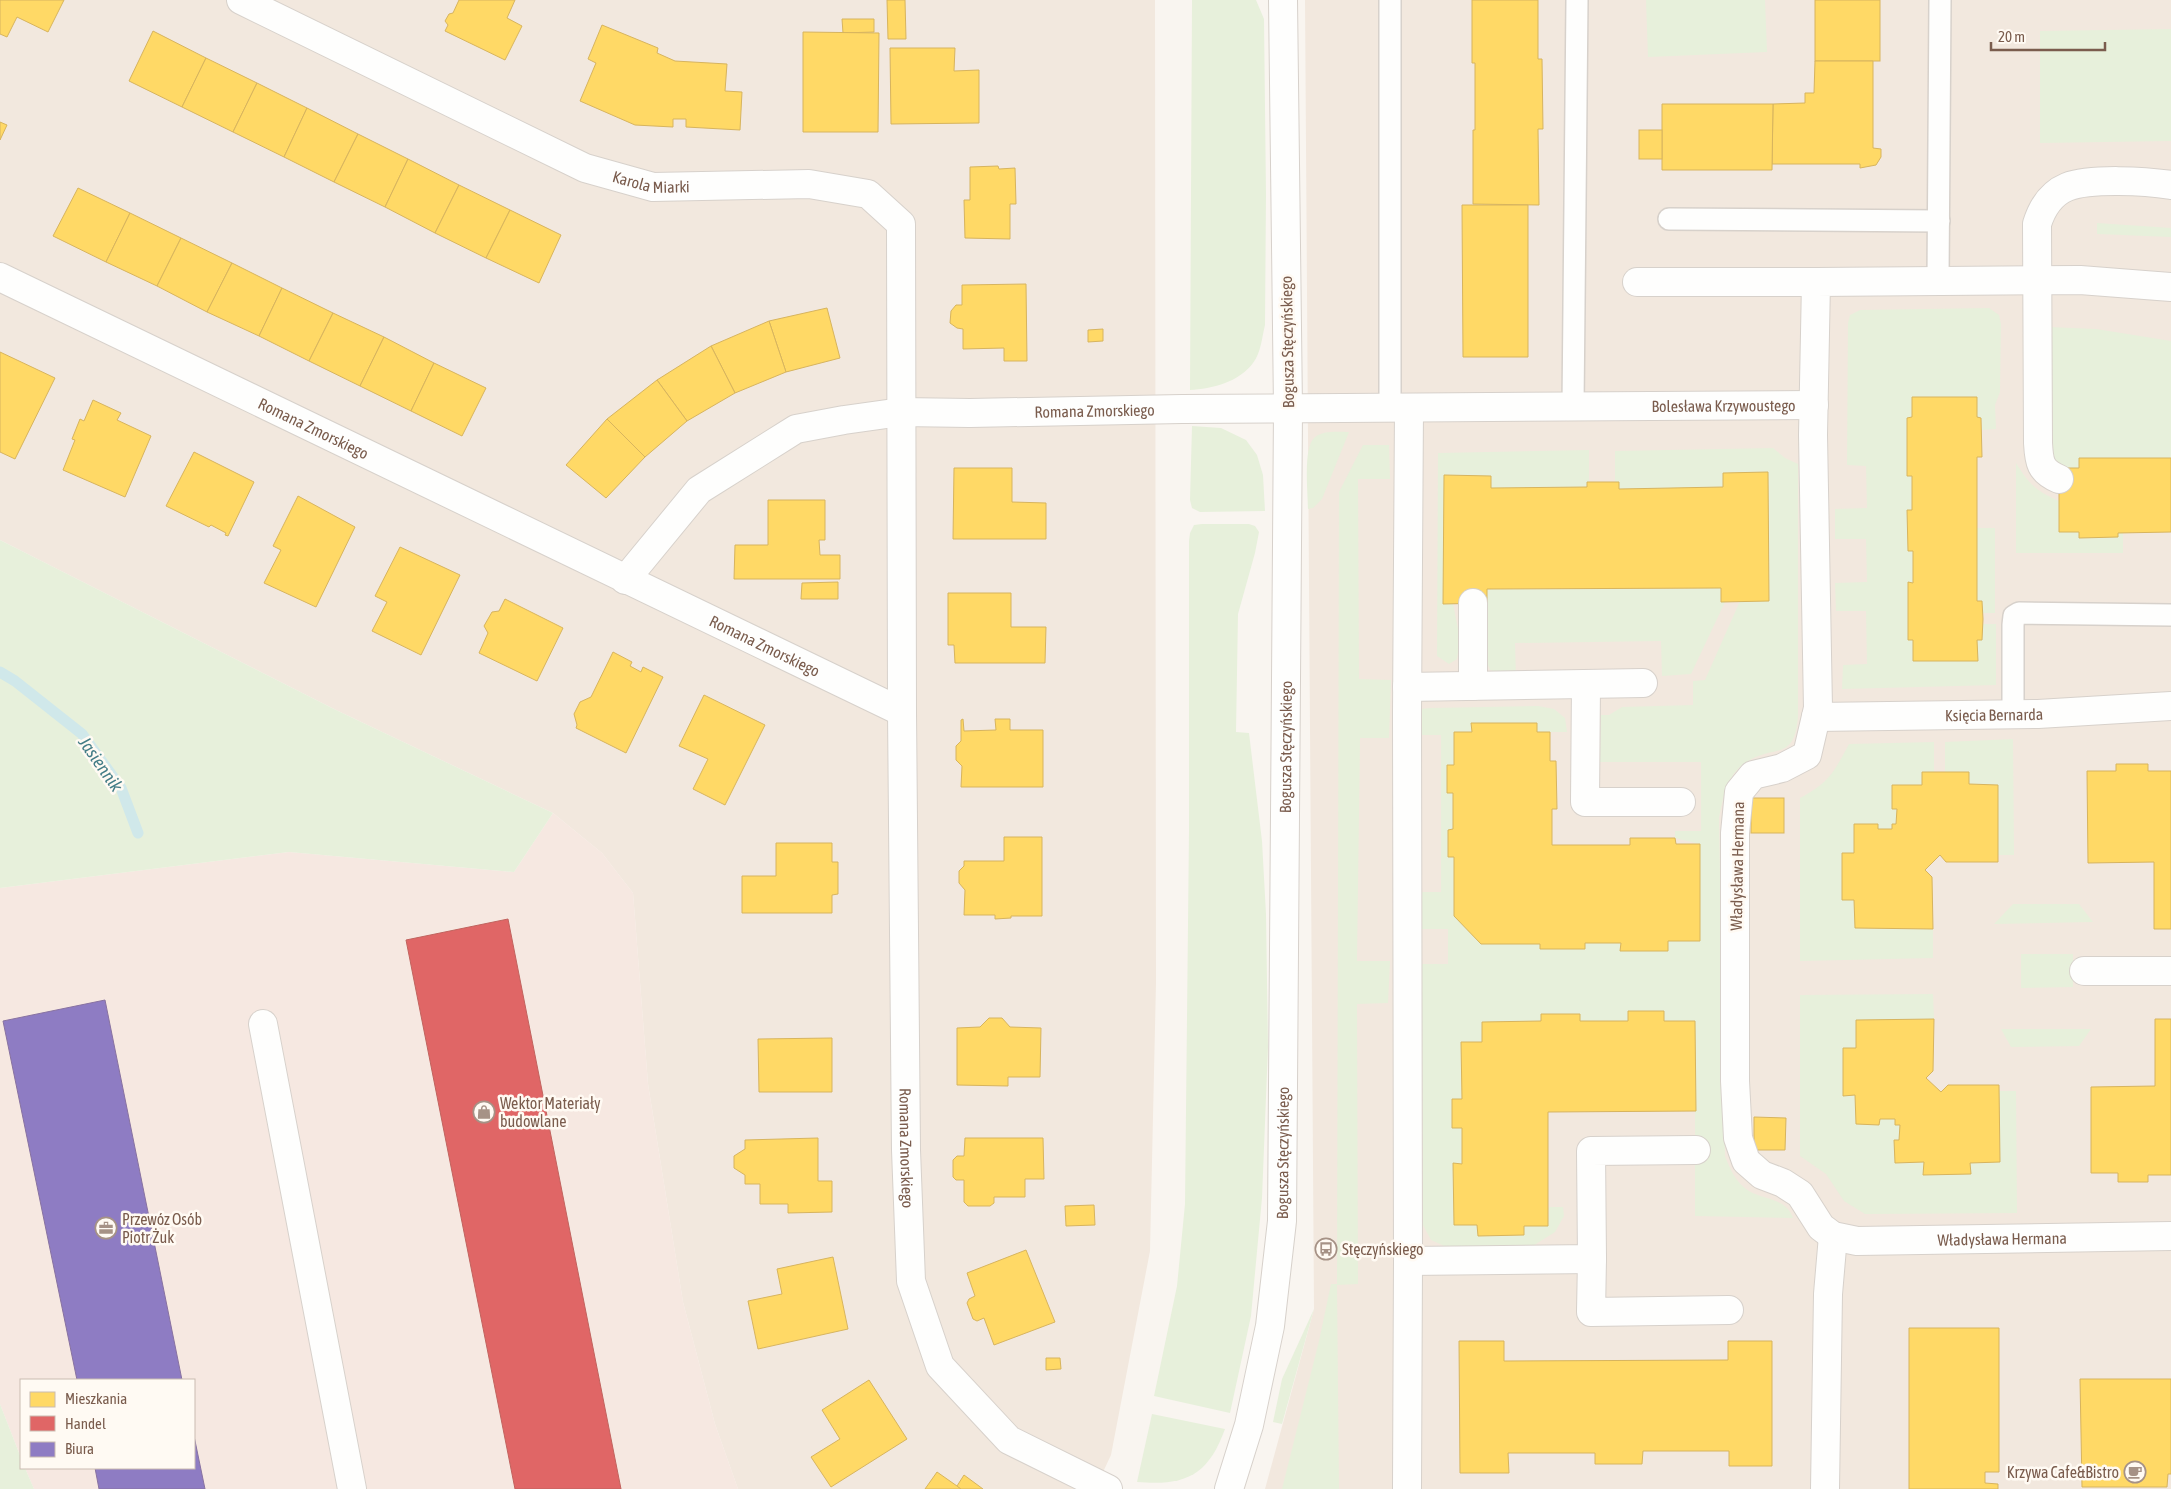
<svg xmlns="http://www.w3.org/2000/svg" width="2171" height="1489" font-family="'Asap Condensed',sans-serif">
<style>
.residential{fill:#f2e8de}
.commercial{fill:#f6e8e1}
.green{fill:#e7f0db}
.homes{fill:#ffd966;stroke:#d7b45e}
.shops{fill:#e06666;stroke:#c1635e}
.offices{fill:#8e7cc3;stroke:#8872a0}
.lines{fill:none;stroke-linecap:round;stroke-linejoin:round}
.stream{stroke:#d0e8ea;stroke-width:11}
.service-casing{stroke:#d7d1cb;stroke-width:24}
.pedestrian-casing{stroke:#d7d1cb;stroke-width:30}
.minor-casing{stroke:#d7d1cb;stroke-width:30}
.tertiary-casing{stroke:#d7d1cb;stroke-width:30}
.service{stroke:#fefefd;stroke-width:21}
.pedestrian{stroke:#fefefd;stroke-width:28}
.minor{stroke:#fefefd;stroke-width:28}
.tertiary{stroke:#fefefd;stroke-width:28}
.labels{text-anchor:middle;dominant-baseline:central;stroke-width:5;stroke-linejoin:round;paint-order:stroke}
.street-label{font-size:16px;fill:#7a5c4d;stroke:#fffaf3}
.poi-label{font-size:16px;fill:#7a5c4d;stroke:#fffaf3;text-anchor:start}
.water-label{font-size:18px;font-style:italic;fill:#437c86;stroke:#fffaf3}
</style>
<rect width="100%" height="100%" fill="#f9f5f0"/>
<g class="residential">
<path d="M0,0H1155L1156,983L1150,1251L1111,1455L1095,1489H738L715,1424L683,1302L648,1084L633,893L602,853L553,813L336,710L0,540Z"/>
<path d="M1305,0H2171V1489H1265L1314,1309Z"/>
</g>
<path class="commercial" d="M553,813L602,853L633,893L648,1084L683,1302L715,1424L738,1489H34L25,1468H194V1380H21V1458L0,1404V888L289,852L514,872Z"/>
<g class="green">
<path d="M1192,0H1256L1264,19L1266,195L1265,325C1262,337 1261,353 1253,363C1239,382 1212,389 1190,390Z"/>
<path d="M1646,0H1765L1767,52L1648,57Z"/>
<path d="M2171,29V141L2040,143V31Z"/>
<path d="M2097,223L2171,228V237L2097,234Z"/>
<path d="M1989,308L1999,315L2001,324L2000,392L1995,405L1996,429L1982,430L1981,418L1977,417L1976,397H1912V417L1907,418V475L1912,476V510H1907L1908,551H1913V583H1908V640H1913V661H1977V640H1982L1983,624H1996V685L1842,689L1843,665L1867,664L1866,611H1836L1835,583L1867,582L1866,539H1835V509L1867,508L1866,466L1847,465L1848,323L1850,315L1860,310Z"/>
<path d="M2048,327L2096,329L2171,341V458H2079V468H2059L2052,457Z"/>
<path d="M1192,426L1221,428L1246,440L1257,455L1263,475L1265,511L1200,512L1192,508L1190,500Z"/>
<path d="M1349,432L1322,499L1313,508L1308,509C1308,492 1303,449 1314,438C1322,430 1339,432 1349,432Z"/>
<path d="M1363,445H1389L1390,479H1358L1359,679L1391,680L1389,738H1360L1357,961H1390L1388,1003L1357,1004L1358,1284L1337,1285L1339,1489H1282L1319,1341L1331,1284H1337L1339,492Z"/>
<path d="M1773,448L1785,458L1798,464V717C1794,763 1774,743 1745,763C1727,775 1723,798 1719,818L1725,1156C1730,1169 1736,1183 1749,1191C1764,1200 1786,1198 1793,1218L1695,1216V1021H1664V1011L1628,1021H1580L1579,1014H1542L1541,1021L1482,1022V1042H1461L1462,1099L1452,1100V1128H1462V1164H1453L1454,1225H1477L1478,1236L1524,1235V1226H1548L1549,1207H1563L1564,1216L1555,1232L1528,1249H1451L1431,1240L1423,1225L1422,1005L1416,964H1448V929H1416V892H1441V735H1416L1417,713L1421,709L1430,708L1538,706L1554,709L1565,718L1567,732H1537L1471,724L1472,732L1454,765H1447V793H1453V829L1448,830V857H1454V916L1481,944H1540L1541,949H1584L1585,943H1621L1620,950L1668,941H1700V844L1675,838V831H1701V762H1600L1601,715H1609L1622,707L1693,705V681L1705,680L1740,601H1769L1768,473H1723V487L1619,489V482H1615V451Z"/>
<path d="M1589,450V482L1587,483V487L1491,488V476H1444L1453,604L1460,639L1457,659L1449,664L1437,656L1438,453Z"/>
<path d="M2016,463C2029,484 2036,491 2059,501V532H2079L2080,538L2117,537L2118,533L2123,532V553H2016Z"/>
<path d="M1202,524H1249L1255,526L1259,532L1255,553L1238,614L1236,732L1249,733L1262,841L1266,914L1268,1047L1262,1198L1251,1316L1230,1413L1154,1396L1177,1286L1185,1204L1189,830V541L1190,533L1194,525Z"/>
<path d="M1977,528H1995V613H1982V601H1977Z"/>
<path d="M0,540L336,710L553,813L514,872L289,852L0,888Z"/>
<path d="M1721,588V601L1725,602L1691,674L1662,676L1661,641L1515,643L1516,678L1490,670L1486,660L1487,589Z"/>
<path d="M2013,739L2014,855H1998V785L1969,784L1945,772V742Z"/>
<path d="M1934,742V772L1922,773V785H1892V808L1897,809L1896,824H1892V829H1878L1877,824H1854L1855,928L1933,929V958L1800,961V798C1829,783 1834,772 1849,744Z"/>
<path d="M2013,904H2079L2093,922L1994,924Z"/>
<path d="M2021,954H2073V987L2021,988Z"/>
<path d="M1933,994L1934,1019L1856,1020V1048L1843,1049V1095H1855L1856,1124L1879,1125L1880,1119H1895V1125H1900L1899,1140H1894L1895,1163L1924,1162V1175L1970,1174V1163L2000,1162L1999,1091H2016L2017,1213L1865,1214L1844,1201L1826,1174L1800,1156V995Z"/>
<path d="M2001,1029H2091L2079,1046L2011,1047Z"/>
<path d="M1314,1309L1282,1424L1273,1422L1282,1379Z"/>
<path d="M0,1404L21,1458V1468H25L34,1489H0Z"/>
<path d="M1152,1414L1225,1429C1208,1476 1185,1486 1137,1482Z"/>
</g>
<g class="homes">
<path d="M0,0H64L48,32L17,17L7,37L0,34Z"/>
<path d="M459,0H515L507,18L522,26L505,60L445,31L448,25L445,21L449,14L453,13Z"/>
<path d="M887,0H905L906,39H888Z"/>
<path d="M1472,0H1538V59H1542L1543,129H1538L1539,205L1473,204V130H1475V63H1472Z"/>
<rect x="1815" y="0" width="65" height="61"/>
<path d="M842,19H874V32L843,33Z"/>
<path d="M602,25L658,48L657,53L675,61L727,64L725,91L742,92L740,130L686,127V119H673V127L635,125L580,101L596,63L588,59Z"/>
<path d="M153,31L206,58L182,107L129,81Z"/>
<path d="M803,32L879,33L878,132H803Z"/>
<path d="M890,48H955L954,71L979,70V123L891,124Z"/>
<path d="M206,58L257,83L233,132L182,107Z"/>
<path d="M1815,61H1873V148L1881,149V157L1876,165L1860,168V164H1772L1773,104L1805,103V93H1814Z"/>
<path d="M257,83L307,108L284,157L233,132Z"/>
<path d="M1662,104H1773L1772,170H1662Z"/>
<path d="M307,108L358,134L334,182L284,157Z"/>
<path d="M0,122L7,125L0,140Z"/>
<rect x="1639" y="130" width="23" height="29"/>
<path d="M358,134L408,159L385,207L334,182Z"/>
<path d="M408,159L459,185L435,233L385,207Z"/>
<path d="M998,166L999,169L1015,168L1016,204H1010V239L965,238L964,200H970V167Z"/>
<path d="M459,185L510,210L486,258L435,233Z"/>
<path d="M78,188L130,213L106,262L53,236Z"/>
<path d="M1462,205H1528V357H1463Z"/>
<path d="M510,210L561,235L539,283L486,258Z"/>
<path d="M130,213L181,238L157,286L106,262Z"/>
<path d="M181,238L232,263L207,312L157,286Z"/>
<path d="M232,263L282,288L259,336L207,312Z"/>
<path d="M1026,284L1027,361H1004V348L963,349V329L957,328L950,323L951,311L956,305H962V285Z"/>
<path d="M282,288L333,313L309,361L259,336Z"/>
<path d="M827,308L840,358L786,372L769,321Z"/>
<path d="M333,313L384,337L360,386L309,361Z"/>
<path d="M769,321L786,372L735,393L711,346Z"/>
<path d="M1103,329V341L1088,342V330Z"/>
<path d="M384,337L434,363L411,411L360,386Z"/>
<path d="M711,346L735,393L687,421L657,380Z"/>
<path d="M0,352L55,378L15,459L0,452Z"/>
<path d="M434,363L486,388L462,436L411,411Z"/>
<path d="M657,380L687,421L645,457L607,419Z"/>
<path d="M1912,397H1977V417L1981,418L1982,457H1977V601H1982L1983,619L1982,640H1977L1978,661H1913V640H1908V582L1913,583V551H1908L1907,510H1912V476H1907V418L1912,417Z"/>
<path d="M93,400L121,413L117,420L151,436L125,497L63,470L75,440L72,439L80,419L84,421Z"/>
<path d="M607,419L645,457L606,498L566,465Z"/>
<path d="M194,452L254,482L228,536L225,535L226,533L211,525L209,527L166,506Z"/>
<path d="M2079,458H2171V532L2118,533V537L2079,538V532H2059V468H2079Z"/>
<path d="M954,468H1012V502L1046,503V539H953Z"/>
<path d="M1768,472L1769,601L1721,602V588L1487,589V603L1443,604L1444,475L1491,476V488L1587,487V482H1619V489L1723,487V473Z"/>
<path d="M298,496L355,527L316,607L264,583L281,550L273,546Z"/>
<path d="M768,500H825V540H819L820,555H840V579H734L735,545H768Z"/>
<path d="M400,547L460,575L421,655L372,631L387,602L375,596Z"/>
<path d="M838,582V599H801L802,583Z"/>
<path d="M948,593H1011V627H1046L1045,663H955L954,645H948Z"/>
<path d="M505,599L563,628L537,681L479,653L488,633L484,626L492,612L499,611Z"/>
<path d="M613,652L632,662L630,666L641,672L643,667L663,677L626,753L576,728L577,725L574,714L580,702L591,697Z"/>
<path d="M704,695L765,725L725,805L693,789L708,759L679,746Z"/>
<path d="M963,719L964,731L996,730L995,719H1010V730H1043V787H961L962,766L956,760V746L961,741V720Z"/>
<path d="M1471,723H1537V732H1550V761H1556L1557,809H1552V845H1630V838H1675L1676,844H1700V941H1668V951H1620L1621,943H1585V949H1540V944H1481L1454,916V857H1448V830L1453,829V793H1447V765H1454V732H1472Z"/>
<path d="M2116,764H2148V771H2171V929H2154V862L2088,863L2087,771H2116Z"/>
<path d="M1922,772H1969V784L1998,785V862H1946L1940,855L1925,870L1932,877L1933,929L1855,928L1854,900H1842V853H1854V824H1878V829H1892V824H1896L1897,809H1892V785H1922Z"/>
<rect x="1751" y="798" width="33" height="35"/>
<path d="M1004,837H1042V916H1011V918L995,919V915H964L965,890L959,883V871L964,866V861H1004Z"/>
<path d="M776,843H832V862H838V894L832,895V913H742V876H776Z"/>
<path d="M1628,1011H1664V1021H1695L1696,1111L1548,1112V1226H1524V1235L1478,1236L1477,1225H1454L1453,1163L1462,1164V1128H1452V1099H1462L1461,1042H1482V1022L1541,1021V1014H1580V1021H1628Z"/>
<path d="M989,1018H1002L1010,1027L1041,1028L1040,1077H1008V1086L957,1085V1028L980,1027Z"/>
<path d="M1934,1019L1933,1071L1926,1078L1941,1092L1948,1085H1999L2000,1162L1970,1163L1971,1174L1923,1175L1924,1162L1895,1163L1894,1140H1899L1900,1125H1895V1119H1880L1879,1125L1856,1124L1855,1095L1843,1096V1048H1856V1020Z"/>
<path d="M2155,1019H2171V1175H2148V1182H2118V1173H2091V1087L2155,1086Z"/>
<path d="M832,1038V1092H759L758,1039Z"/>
<path d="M1754,1117L1786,1118L1785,1150H1754Z"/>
<path d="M818,1138V1181H832V1212L788,1213V1204H760V1184H745V1175L734,1168V1156L745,1149V1140Z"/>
<path d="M965,1138H1043L1044,1179H1025V1197H994V1203L990,1206H968L964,1202V1180H956L953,1177V1160L957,1156H964Z"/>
<path d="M1094,1205L1095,1225L1066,1226L1065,1206Z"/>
<path d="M1026,1250L1055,1322L994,1345L984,1318L977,1321L973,1319L967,1303L969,1299L975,1296L967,1273Z"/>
<path d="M833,1257L848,1329L758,1349L748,1301L782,1294L777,1269Z"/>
<path d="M1909,1328H1999V1472H1985V1483L1998,1484V1489H1909Z"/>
<path d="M1459,1341H1504V1361L1728,1360V1341H1772V1466H1729V1451H1643L1642,1464H1595V1453H1508L1509,1473H1460Z"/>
<path d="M1046,1358H1060L1061,1369L1046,1370Z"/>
<path d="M2080,1379H2171V1474H2168L2167,1487H2082Z"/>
<path d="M869,1380L907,1439L831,1487L811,1457L840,1439L822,1410Z"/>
<path d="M937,1472L957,1486L961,1489H925Z"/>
<path d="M964,1475L983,1489H961L957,1486Z"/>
</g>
<path class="shops" d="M508,919L621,1489H515L406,940Z"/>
<g class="offices">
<path d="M105,1000L182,1380H77L3,1021Z"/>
<path d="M194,1436L205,1489H99L95,1468H194Z"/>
</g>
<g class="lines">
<path class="stream" d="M0,672L15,681L82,734L121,788L138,833"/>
<g class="service-casing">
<g id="service">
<path d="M1390,0V409"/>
<path d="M1669,219L1939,221"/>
<path d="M1938,280L1940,0"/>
<path d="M1573,407L1577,0"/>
<path d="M2013,714V625L2014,616L2019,613L2171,615"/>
</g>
</g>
<g class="pedestrian-casing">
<path id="pedestrian" d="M2084,971H2171"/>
</g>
<g class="minor-casing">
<g id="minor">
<path id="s1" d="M241,0L585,168L653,187L809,184L868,194L901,224L902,712L906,1150L911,1281L940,1366L1009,1440L1108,1489"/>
<path id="s2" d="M0,277L902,712"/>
<path d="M1637,282H1816"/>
<path id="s3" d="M2171,287L2080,280L1816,282L1813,435L1818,708L1807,755L1782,768L1753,775L1739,792L1735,833V1081L1738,1138L1746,1161L1762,1175L1783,1183L1800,1194L1821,1227L1833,1236L1857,1241L2171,1236"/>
<path d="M1409,409L1407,714L1408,1261L1592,1259L1591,1151L1696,1150"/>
<path d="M2059,479C2040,471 2039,462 2038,443L2037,224C2042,208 2050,194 2067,187C2090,178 2146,181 2171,185"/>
<path id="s4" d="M625,580L699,490L796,429L844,420L901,412L970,413L1182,409L1814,405"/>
<path d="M1586,685L1585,802H1681"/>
<path d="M1473,686V603"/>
<path d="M1407,687L1643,683"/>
<path id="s5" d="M1816,717L2038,714L2171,706"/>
<path d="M263,1024L352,1489"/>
<path d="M1592,1259L1591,1312L1729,1310"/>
<path d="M1407,1489L1408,1261"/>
<path d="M1825,1489L1828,1294L1833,1236"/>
</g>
</g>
<g class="tertiary-casing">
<g id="tertiary">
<path id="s6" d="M1229,1489L1249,1425L1270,1326L1282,1221L1288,409L1283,0"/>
</g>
</g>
<use href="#service" class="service"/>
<use href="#pedestrian" class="pedestrian"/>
<use href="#minor" class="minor"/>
<use href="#tertiary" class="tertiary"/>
</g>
<defs>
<g id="shop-ring" transform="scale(1.125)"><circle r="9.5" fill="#fffaf3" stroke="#a69286" stroke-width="1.5"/><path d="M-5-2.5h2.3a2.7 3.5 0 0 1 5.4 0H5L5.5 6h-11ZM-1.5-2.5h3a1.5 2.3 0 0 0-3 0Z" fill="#a69286"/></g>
<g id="office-ring" transform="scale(1.125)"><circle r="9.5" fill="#fffaf3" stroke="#a69286" stroke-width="1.5"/><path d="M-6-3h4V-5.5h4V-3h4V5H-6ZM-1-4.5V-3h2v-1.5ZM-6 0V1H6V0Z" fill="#a69286"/></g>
<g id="bus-ring" transform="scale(1.125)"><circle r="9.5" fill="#fffaf3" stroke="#a69286" stroke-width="1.5"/><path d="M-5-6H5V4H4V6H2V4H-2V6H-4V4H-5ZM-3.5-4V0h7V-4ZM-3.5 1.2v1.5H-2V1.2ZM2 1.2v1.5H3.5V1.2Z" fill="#a69286"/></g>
<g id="cafe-ring" transform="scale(1.125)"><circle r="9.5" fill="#fffaf3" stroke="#a69286" stroke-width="1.5"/><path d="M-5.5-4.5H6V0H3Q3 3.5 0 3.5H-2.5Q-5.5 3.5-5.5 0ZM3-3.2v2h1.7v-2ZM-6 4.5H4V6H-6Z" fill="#a69286"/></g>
</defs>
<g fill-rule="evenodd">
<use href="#shop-ring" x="484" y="1112"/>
<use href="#office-ring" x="106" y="1228"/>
<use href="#bus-ring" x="1326" y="1249"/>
<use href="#cafe-ring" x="2135" y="1472"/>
</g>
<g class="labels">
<g class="street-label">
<text stroke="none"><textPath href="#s1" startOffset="451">Karola Miarki</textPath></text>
<text transform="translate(1287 342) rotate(-91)">Bogusza Stęczyńskiego</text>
<text stroke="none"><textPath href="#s4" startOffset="1160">Bolesława Krzywoustego</textPath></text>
<text stroke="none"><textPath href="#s4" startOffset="531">Romana Zmorskiego</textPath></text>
<text stroke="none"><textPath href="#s2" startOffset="348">Romana Zmorskiego</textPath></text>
<text stroke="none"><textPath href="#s2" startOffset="849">Romana Zmorskiego</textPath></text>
<text stroke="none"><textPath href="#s5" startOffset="178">Księcia Bernarda</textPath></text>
<text stroke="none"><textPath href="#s6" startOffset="748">Bogusza Stęczyńskiego</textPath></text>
<text transform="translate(1737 866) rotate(-89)">Władysława Hermana</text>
<text stroke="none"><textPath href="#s1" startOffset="1638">Romana Zmorskiego</textPath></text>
<text stroke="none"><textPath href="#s6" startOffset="342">Bogusza Stęczyńskiego</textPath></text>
<text stroke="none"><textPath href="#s3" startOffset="1568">Władysława Hermana</textPath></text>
</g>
<g class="poi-label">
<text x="500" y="1103">Wektor Materiały<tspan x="500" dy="18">budowlane</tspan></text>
<text x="122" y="1219">Przewóz Osób<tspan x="122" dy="18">Piotr Żuk</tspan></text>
<text x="1342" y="1249">Stęczyńskiego</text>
<text x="2119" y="1472" text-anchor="end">Krzywa Cafe&amp;Bistro</text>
</g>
<g class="water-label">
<text transform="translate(101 764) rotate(55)">Jasiennik</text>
</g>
</g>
<rect x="20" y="1379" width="175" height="90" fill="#fffaf3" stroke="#cabbb1"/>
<rect x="30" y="1392" width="25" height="15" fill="#ffd966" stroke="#cabbb1"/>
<text x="65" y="1404" font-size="15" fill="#7a5c4d">Mieszkania</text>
<rect x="30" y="1416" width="25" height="15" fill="#e06666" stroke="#cabbb1"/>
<text x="65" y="1429" font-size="15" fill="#7a5c4d">Handel</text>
<rect x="30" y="1442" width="25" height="15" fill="#8e7cc3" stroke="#cabbb1"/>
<text x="65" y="1454" font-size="15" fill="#7a5c4d">Biura</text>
<path d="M1991 42v8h114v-8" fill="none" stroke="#7a5c4d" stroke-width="2.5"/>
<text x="1998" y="42" font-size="15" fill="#7a5c4d" stroke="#fffaf3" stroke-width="4" paint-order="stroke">20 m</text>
</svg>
